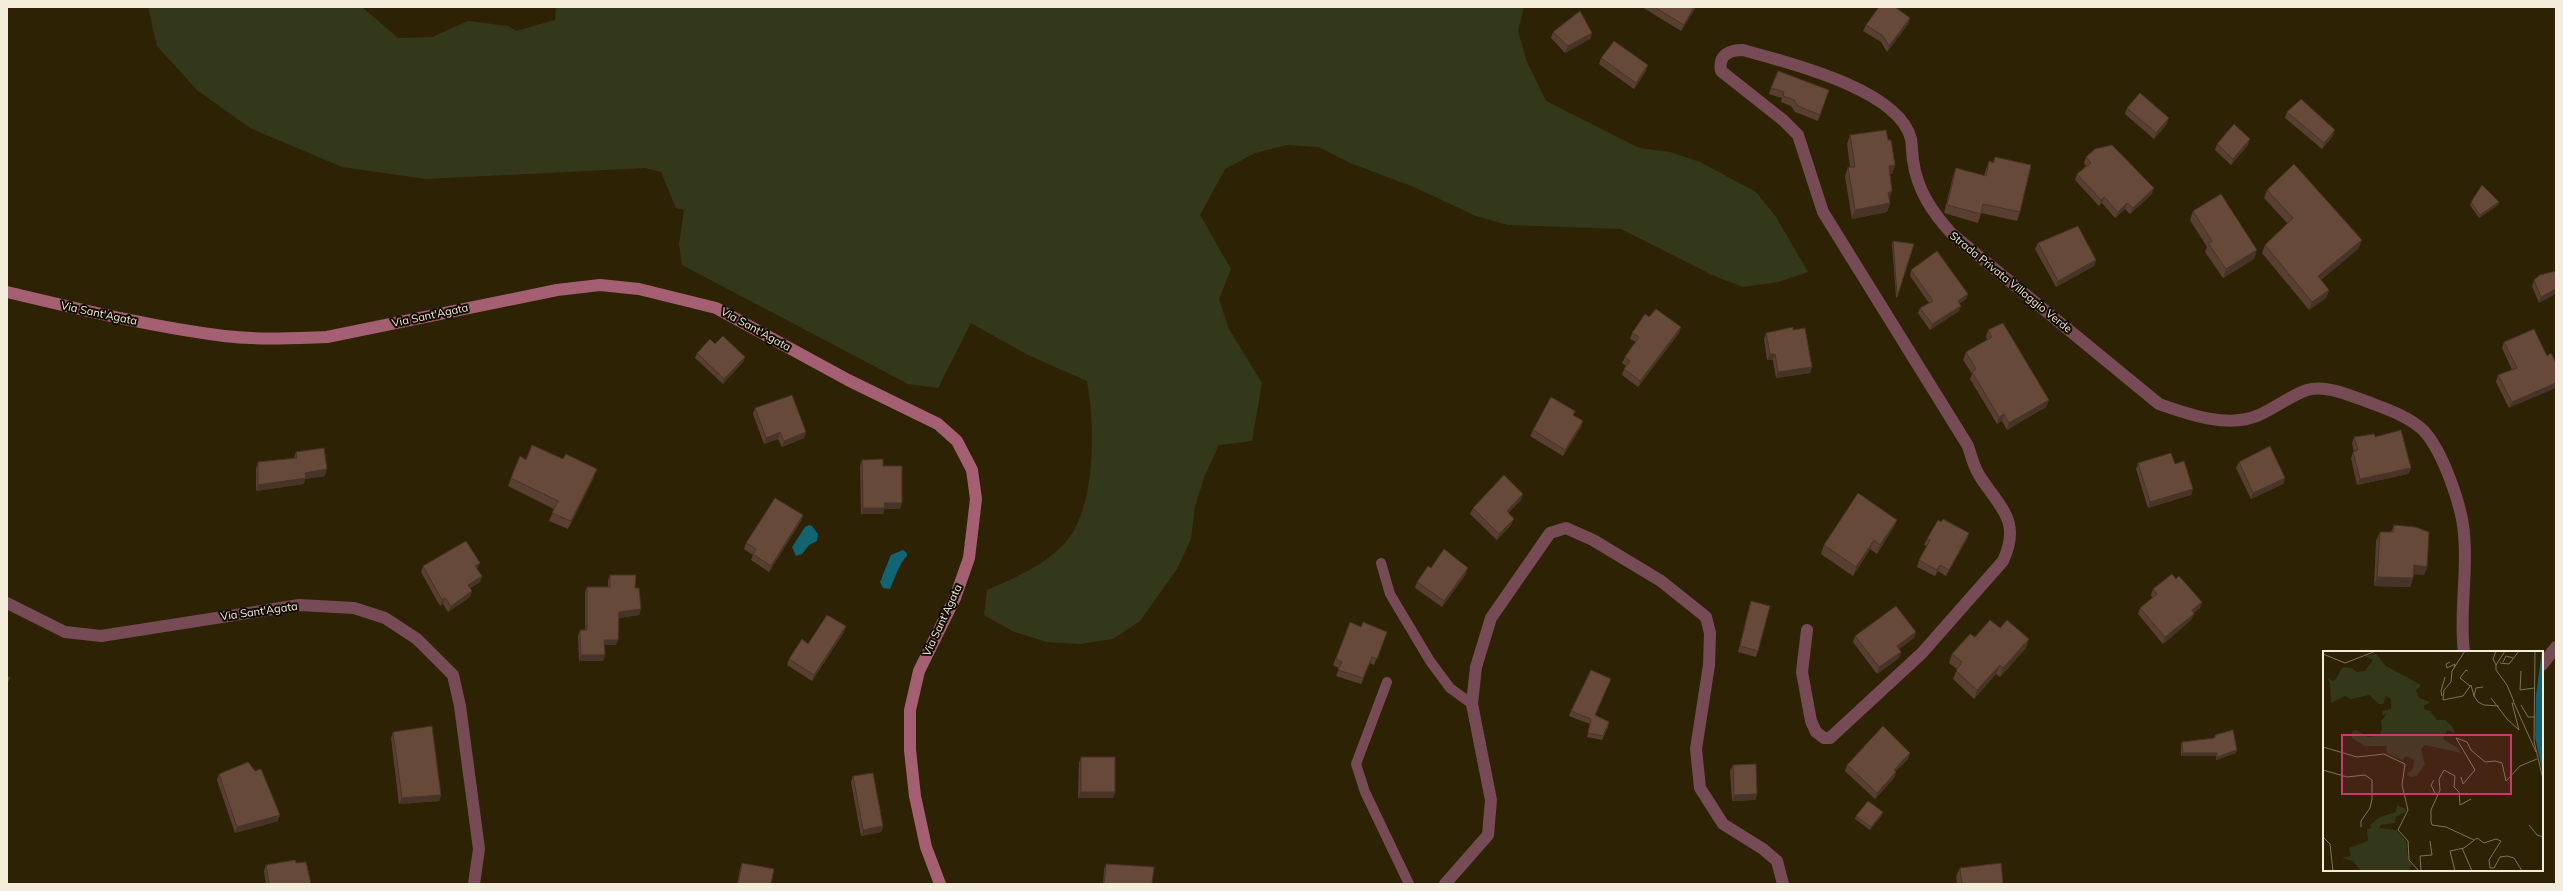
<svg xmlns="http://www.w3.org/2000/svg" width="2563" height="891" font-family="Mulish,sans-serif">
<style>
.green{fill:#34381a}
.water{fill:#126473}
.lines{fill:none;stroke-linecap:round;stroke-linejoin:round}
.lane{stroke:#774b56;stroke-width:10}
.street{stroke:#774b56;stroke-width:12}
.secondary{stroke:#a55f72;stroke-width:12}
.wall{fill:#583f31}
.shaded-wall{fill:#473328}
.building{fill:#664939;stroke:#473328}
.labels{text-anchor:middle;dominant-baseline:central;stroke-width:4;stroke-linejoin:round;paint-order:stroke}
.street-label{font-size:11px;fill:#f4eddc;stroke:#120c03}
.inset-road{fill:none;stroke:#7d735b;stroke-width:1}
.view{fill:#ca386e;fill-opacity:0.15;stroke:#ca386e;stroke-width:2}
.inset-edge{fill:none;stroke:#f4eddc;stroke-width:2}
</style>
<rect width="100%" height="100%" fill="#2e2205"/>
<path class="green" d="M148,7H362L398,38L432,37L468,21L508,26L516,31L555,20L556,7H1524L1518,31L1527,62L1546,101L1639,148L1670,152L1700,162L1756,192L1776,217L1808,272L1778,282L1743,287L1712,275L1621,229L1508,225L1476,216L1414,187L1350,163L1319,147L1287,145L1255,153L1225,169L1200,215L1231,269L1219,299L1229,329L1262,383L1252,441L1219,445L1205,475L1195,506L1191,539L1177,569L1140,621L1113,639L1080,644L1047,642L1014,632L984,615L987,590C1015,578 1050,563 1069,538C1096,502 1095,424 1087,381L1026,354L971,323L938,388L908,384L682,265L679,244L684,210L676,208L661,172L645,168L426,179L342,167L250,128L197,90L157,46Z"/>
<g class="water">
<path d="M809,525L812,526L818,534L817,541L809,545L802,554L796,556L792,547L805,527Z"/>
<path d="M903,550L907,553V556C899,563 895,579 890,589L883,588L880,582L891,555Z"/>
</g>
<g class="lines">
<g class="lane">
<path d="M1381,563L1390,594L1430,661L1450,688L1472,704"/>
<path d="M1387,682L1356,764L1365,792L1409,884"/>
</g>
<g class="street">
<path d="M7,603L65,632L101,636L299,605L354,608L385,618L417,639L453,675L460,706L479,849L474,884"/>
<path d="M1807,630L1802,672L1811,721L1816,732L1824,738H1830L1922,653L2003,561C2022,520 1999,507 1979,475C1974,467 1971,456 1968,446L1823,212L1798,135L1783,120L1721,71C1718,55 1729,50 1743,50C1786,62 1899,89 1911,139C1912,145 1912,153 1913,160C1917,190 1932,212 1952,234L2159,404C2188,414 2228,429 2259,415C2275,408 2290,396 2307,390C2327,384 2353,397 2371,403C2389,410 2410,417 2424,431C2443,452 2462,506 2464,534C2468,573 2459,613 2464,652"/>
<path d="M2542,665L2556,647"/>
<path d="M1445,884L1488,835L1491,800L1472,704L1476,667L1491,618L1550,533L1566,528L1593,540L1661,581L1706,617L1710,633L1709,665L1696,749L1700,788L1723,824L1763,849L1777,861L1783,884"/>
</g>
<path class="secondary" d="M7,292C79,309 151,327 224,336C258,340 294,338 327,337L557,290L600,285L639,289L716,308L848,380L938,424L957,441L972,470L976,499L969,558L955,598L919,671L910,710V750L915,796L926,847L940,884"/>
</g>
<g class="wall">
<path d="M1642,7H1696L1681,31Z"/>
<path d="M1910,18L1908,24L1887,52L1881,42L1863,31L1866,25Z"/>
<path d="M1553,32L1592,33L1590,39L1565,53L1551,38Z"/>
<path d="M1601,58L1646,71L1634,89L1599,64Z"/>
<path d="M1771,88L1829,90L1818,121L1795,112L1791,106L1781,102L1782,98L1769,94Z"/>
<path d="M2127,108L2167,124L2154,139L2125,114Z"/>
<path d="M2287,112L2333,136L2322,149L2285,118Z"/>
<path d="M1850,135L1888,140L1895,165L1892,174H1890L1889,200L1890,203L1887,212L1852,219L1845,176L1848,167H1850L1847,144Z"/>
<path d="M2217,144L2248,145L2231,165L2215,150Z"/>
<path d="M1995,157L2020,212L2017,221L1981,213L1978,223L1944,213L1953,176L1956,168L1984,176L1986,169L1989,161L1993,162Z"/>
<path d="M2086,157L2152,194L2130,214L2125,209L2115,218L2102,203L2099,206L2075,180L2077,174L2086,166L2084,163Z"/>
<path d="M2267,190L2359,248L2321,280L2329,290L2326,298L2309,310L2262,253L2265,245L2288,224L2264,198Z"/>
<path d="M2471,202H2499L2498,205L2479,218L2470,205Z"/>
<path d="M2193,211L2254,259L2223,278L2205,252L2207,247L2190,220Z"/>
<path d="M1893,241L1914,244L1897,298L1896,297L1892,244Z"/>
<path d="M2038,243L2096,260L2094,266L2056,287L2035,249Z"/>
<path d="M1911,270L1968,294L1966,299L1960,303L1959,311L1930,330L1918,313L1920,308L1929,303L1910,276Z"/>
<path d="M2556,271L2539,303L2532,286L2534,280Z"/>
<path d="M1649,317L1679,333L1638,387L1622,375L1624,369L1626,366L1622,363L1625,357L1636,342L1630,339L1632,333Z"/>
<path d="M1793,330L1812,367L1810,373L1776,378L1773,360H1767L1764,339L1766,333Z"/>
<path d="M1988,330L2046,407L2007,430L2002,421L1997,424L1970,379L1972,374L1963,360L1966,352L1987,340L1986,337Z"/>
<path d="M2504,342L2547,356L2509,408L2496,382L2498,375L2512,370L2502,348Z"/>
<path d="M715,344L745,357L743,362L723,384L695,358L697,353Z"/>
<path d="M755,408L806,432L804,438L782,447L778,439L764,444L753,414Z"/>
<path d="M1583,421L1581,427L1563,456L1530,436L1533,430Z"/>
<path d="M2354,437H2375L2411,468L2408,474L2357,485L2351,458L2353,452H2354L2352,443Z"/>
<path d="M296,452L325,476L305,479L304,484L256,491V469L258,462L294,458Z"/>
<path d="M526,460L594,477L568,529L549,521L554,509L508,486L511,478Z"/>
<path d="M862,460L883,466L902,503L900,509H884L883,514H861L860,466Z"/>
<path d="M2239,462L2285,478L2283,484L2251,499L2236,468Z"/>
<path d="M2138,463L2175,464L2193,489L2191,495L2148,508L2136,469Z"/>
<path d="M1521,500L1508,513L1511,525L1497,540L1470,514L1473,508Z"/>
<path d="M803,515L801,521L769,572L751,560L753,555L744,549L746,543Z"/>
<path d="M1897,520L1893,528L1877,554L1870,549L1853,576L1821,554L1824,545Z"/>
<path d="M2394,525L2427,567L2424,575L2414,574L2413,578L2410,587L2374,586L2376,541L2380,532H2391Z"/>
<path d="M1969,533L1967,539L1946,576L1938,571L1935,576L1917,567L1919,560L1927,546L1924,545L1927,539Z"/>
<path d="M423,566L477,569L482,576L480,582L470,588V597L448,612L443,604L440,606L421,572Z"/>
<path d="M1431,568L1466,574L1442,607L1415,588L1417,582Z"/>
<path d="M610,575L635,588L641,609L639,615L619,618L618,640L616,645H604L605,655L603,661H579L578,636L580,630H585V592L587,587H608V581Z"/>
<path d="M2176,579L2202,602L2200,608L2193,613L2191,620L2163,644L2138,614L2140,608L2152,598L2151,595L2153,589Z"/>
<path d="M1751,601L1758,651L1756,657L1738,652L1749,607Z"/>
<path d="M1350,622L1361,627L1387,632L1374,665L1370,663L1361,684L1336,676L1339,668L1333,665Z"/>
<path d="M2000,628L2026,648L2000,677L1996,674L1974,699L1953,679L1957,669L1949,663L1952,654L1975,637Z"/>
<path d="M844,632L812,681L787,665L789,659Z"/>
<path d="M1855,636L1914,638L1899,649L1901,652L1899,658L1877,674L1853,642Z"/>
<path d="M1611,679L1595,715L1609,722L1608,727L1602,740L1587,737L1590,724L1569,716L1571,711Z"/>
<path d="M393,732L441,795L439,801L399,804L391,738Z"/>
<path d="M2215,735L2236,753L2216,760V756H2181V745L2182,742L2214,738Z"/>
<path d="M1910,753L1908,759L1895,772H1896L1894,778L1875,799L1845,771L1847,765Z"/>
<path d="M1081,757L1115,792L1113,798H1078L1079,763Z"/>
<path d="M1733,765L1757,794L1755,800L1732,801L1730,771Z"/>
<path d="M219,774L278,821L235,833L217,780Z"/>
<path d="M853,776L883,826L881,832L861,836L851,782Z"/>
<path d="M1883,812L1882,815L1870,830L1855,819L1856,816Z"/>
<path d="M296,863L311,884H266L264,871L266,865Z"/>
<path d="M742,863L771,884H737L740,869Z"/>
<path d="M1106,864L1152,884H1103L1104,869Z"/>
<path d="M1960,868L2003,884H1957L1956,876Z"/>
</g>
<g class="shaded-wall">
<path d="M1694,7H1696L1681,31L1684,25Z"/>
<path d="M1910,18L1908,24L1887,52L1889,46Z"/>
<path d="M1592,33L1590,39L1565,53L1568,46Z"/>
<path d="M1648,65L1646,71L1634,89L1636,83Z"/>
<path d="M2169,118L2167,124L2154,139L2156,133Z"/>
<path d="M2335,130L2333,136L2322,149L2324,143Z"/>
<path d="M2250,139L2248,145L2231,165L2233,159Z"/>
<path d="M1895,165L1892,174L1885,175L1889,166Z"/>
<path d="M2154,188L2152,194L2130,214L2133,208Z"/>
<path d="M1892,191L1889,200L1888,193Z"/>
<path d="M2104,197L2102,203L2099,206L2101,200Z"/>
<path d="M2499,202L2498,205L2479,218L2480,215Z"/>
<path d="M1890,203L1887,212L1852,219L1855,210Z"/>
<path d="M2127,203L2125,209L2115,218L2118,212Z"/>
<path d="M2362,240L2359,248L2316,284L2318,276Z"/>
<path d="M2257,250L2254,259L2223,278L2226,269Z"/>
<path d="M2096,260L2094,266L2056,287L2058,281Z"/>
<path d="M2556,289V294L2539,303L2541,297Z"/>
<path d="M2329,290L2326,298L2309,310L2312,302Z"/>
<path d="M1968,294L1966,299L1956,306L1958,301Z"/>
<path d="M1961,306L1959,311L1930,330L1932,324Z"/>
<path d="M1681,327L1679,333L1638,387L1640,381Z"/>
<path d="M1770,354H1775L1773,360H1767Z"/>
<path d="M745,357L743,362L723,384L724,379Z"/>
<path d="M1812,367L1810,373L1776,378L1778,372Z"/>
<path d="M2556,383V388L2509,408L2512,402Z"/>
<path d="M2049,400L2046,407L2007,430L2009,423Z"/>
<path d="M2004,414L2002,421L1997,424L1999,417Z"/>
<path d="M1583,421L1581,427L1563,456L1565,450Z"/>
<path d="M780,432L778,439L764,444L766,438Z"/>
<path d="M806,432L804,438L782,447L784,441Z"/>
<path d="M2411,468L2408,474L2357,485L2360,479Z"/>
<path d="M327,469L325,476L305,479L304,484L256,491L258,485L305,473Z"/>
<path d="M597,469L594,477L568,529L571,521Z"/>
<path d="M2285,478L2283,484L2251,499L2253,493Z"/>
<path d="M2193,489L2191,495L2148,508L2150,502Z"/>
<path d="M1523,494L1521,500L1504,517L1507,511Z"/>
<path d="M884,503H902L900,509H884L883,514H861L863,508Z"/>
<path d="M803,515L801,521L769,572L771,566Z"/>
<path d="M1514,519L1511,525L1497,540L1499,534Z"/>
<path d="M1897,520L1893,528L1877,554L1880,545Z"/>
<path d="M1969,533L1967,539L1946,576L1949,570Z"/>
<path d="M1874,540L1870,549L1853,576L1856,567Z"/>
<path d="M480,563L477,569L475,566Z"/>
<path d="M1940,565L1938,571L1935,576L1937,570Z"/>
<path d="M2414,565L2427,567L2424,575L2411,574Z"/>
<path d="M1468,568L1466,574L1442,607L1444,601Z"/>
<path d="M482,576L480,582L466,591L468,585Z"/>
<path d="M2377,577L2413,578L2410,587L2374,586Z"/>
<path d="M472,591L470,597L448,612L451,606Z"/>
<path d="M445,598L443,604L440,606L442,600Z"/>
<path d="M2202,602L2200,608L2189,617L2192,610Z"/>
<path d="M641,609L639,615L617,618L619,612Z"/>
<path d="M2194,614L2191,620L2163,644L2165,637Z"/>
<path d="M846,626L844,632L812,681L814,675Z"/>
<path d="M1916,632L1914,638L1895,652L1897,646Z"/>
<path d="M2029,639L2026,648L2000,677L2003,668Z"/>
<path d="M604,640H618L616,645H602Z"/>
<path d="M1901,652L1899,658L1877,674L1879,667Z"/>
<path d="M581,655H605L603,661H579Z"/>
<path d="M2000,665L1996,674L1974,699L1977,690Z"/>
<path d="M2237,750L2236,753L2216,760L2217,757Z"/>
<path d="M1910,753L1908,759L1892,775L1894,770Z"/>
<path d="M2183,753H2217L2216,756H2181Z"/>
<path d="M1896,772L1894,778L1875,799L1877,793Z"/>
<path d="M1081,792H1115L1113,798H1078Z"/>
<path d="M1757,794L1755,800L1732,801L1734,795Z"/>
<path d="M441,795L439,801L399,804L402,798Z"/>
<path d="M1883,812L1882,815L1870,830L1871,827Z"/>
<path d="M280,815L278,821L235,833L237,827Z"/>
<path d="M883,826L881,832L861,836L863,830Z"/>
</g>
<g class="building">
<path d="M1654,7H1694L1684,25Z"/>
<path d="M1879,7H1895L1910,18L1889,46L1883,36L1866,25Z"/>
<path d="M1580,11L1592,33L1568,46L1553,32Z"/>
<path d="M1614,41L1648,65L1636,83L1601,58Z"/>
<path d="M1778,71L1829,90L1820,115L1798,106L1794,100L1783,96L1784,92L1771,88Z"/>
<path d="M2140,93L2169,118L2156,133L2127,108Z"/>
<path d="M2301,99L2335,130L2324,143L2287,112Z"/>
<path d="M2234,124L2250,139L2233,159L2217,144Z"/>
<path d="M1886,130L1888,140H1891L1895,165L1889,166L1892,191L1888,193L1890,203L1855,210L1848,167H1855L1850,135Z"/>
<path d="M2112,145L2154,188L2133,208L2127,203L2118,212L2104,197L2101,200L2077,174L2091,163L2086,157L2095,149Z"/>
<path d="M1995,157L2031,165L2020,212L1983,204L1981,214L1947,205L1956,168L1986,176L1989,161L1994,163Z"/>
<path d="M2294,164L2362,240L2318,276L2329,290L2312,302L2265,245L2293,218L2267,190Z"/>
<path d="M2482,185L2499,202L2480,215L2471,202Z"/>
<path d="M2221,194L2257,250L2226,269L2208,243L2212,241L2193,211Z"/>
<path d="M2078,226L2096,260L2058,281L2038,243Z"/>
<path d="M1893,241L1914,244L1898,294H1897Z"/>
<path d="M1937,251L1968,294L1958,301L1961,306L1932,324L1920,308L1933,301L1911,270Z"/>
<path d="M2556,271V289L2541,297L2534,280L2540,275Z"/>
<path d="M1656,309L1681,327L1640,381L1624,369L1630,361L1625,357L1639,337L1632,333L1645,314L1649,317Z"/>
<path d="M2003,323L2049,400L2009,423L2004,414L1999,417L1972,372L1976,369L1966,352L1992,337L1988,330Z"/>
<path d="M1793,327V330L1805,328L1812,367L1778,372L1775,354H1770L1766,333Z"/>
<path d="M2534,329L2547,356L2551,353L2556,363V383L2512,402L2498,375L2517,368L2504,342Z"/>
<path d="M723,336L745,357L724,379L697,353L710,339L715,344Z"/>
<path d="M792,395L806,432L784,441L780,432L766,438L755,408Z"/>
<path d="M1551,397L1575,411L1573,415L1583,421L1565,450L1533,430Z"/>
<path d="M2401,430L2411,468L2360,479L2353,452L2358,450L2354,437L2374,434L2375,437Z"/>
<path d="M532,445L563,459L566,454L597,469L571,521L552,513L558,501L511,478L520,456L526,460Z"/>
<path d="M2270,446L2285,478L2253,493L2239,462Z"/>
<path d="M324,448L327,469L305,473L306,478L258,485V462L297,458L296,452Z"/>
<path d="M2171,453L2175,464L2184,461L2193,489L2150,502L2138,463Z"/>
<path d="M883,459V466H902V503H884L885,508H863L862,460Z"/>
<path d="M1504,475L1523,494L1507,511L1514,519L1499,534L1473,508Z"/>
<path d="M1858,493L1897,520L1880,545L1874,540L1856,567L1824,545Z"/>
<path d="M775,498L803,515L771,566L753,554L756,549L746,543Z"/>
<path d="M1943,519L1969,533L1949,570L1940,565L1937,570L1919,560L1930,540L1927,539L1938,520L1941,522Z"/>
<path d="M2394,525L2415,527L2429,532L2427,567L2414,565L2413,578L2377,577L2380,532H2393Z"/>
<path d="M466,541L480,563L475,566L482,576L468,585L472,591L451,606L445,598L442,600L423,566Z"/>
<path d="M1444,549L1468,568L1444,601L1417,582L1428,566L1431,568Z"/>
<path d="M2172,574L2176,579L2179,576L2202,602L2192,610L2194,614L2165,637L2140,608L2157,594L2153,589Z"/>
<path d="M610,575H636L635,588H639L641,609L619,612L618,640H604L605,655H581L580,630H587V587H610Z"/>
<path d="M1751,601L1770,606L1758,651L1740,646Z"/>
<path d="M1896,606L1916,632L1897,646L1901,652L1879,667L1855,636Z"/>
<path d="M827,615L846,626L814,675L789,659L802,639L808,644Z"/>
<path d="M1990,620L2000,628L2007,620L2029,639L2003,668L2000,665L1977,690L1956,671L1962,662L1952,654L1970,634L1975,637Z"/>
<path d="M1350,622L1361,627L1363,622L1387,632L1377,659L1372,657L1363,678L1338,670L1342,662L1336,659Z"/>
<path d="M1591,670L1611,679L1595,715L1609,722L1603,736L1588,733L1591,719L1571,711Z"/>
<path d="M7,677H10L7,684Z"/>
<path d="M432,726L441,795L402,798L393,732Z"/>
<path d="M1883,726L1910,753L1894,770L1896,772L1877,793L1847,765Z"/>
<path d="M2233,730L2237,750L2217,757V753H2183L2182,742L2215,738V735Z"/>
<rect x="1081" y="757" width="34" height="35"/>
<path d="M248,762L255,771L261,769L280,815L237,827L219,774Z"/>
<path d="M1756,764L1757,794L1734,795L1733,765Z"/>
<path d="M873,773L883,826L863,830L853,776Z"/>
<path d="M1868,801L1883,812L1871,827L1856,816Z"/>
<path d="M295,860L296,863L306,862L311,884H269L266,865Z"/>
<path d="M742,863L774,869L771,884H738Z"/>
<path d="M2001,863L2003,884H1962L1960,868Z"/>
<path d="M1106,864L1154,867L1152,884H1104Z"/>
</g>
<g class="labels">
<g class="street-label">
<text transform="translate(2011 282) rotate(39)">Strada Privata Villaggio Verde</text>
<text transform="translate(99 313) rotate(12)">Via Sant'Agata</text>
<text transform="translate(430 315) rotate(-12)">Via Sant'Agata</text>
<text transform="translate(756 329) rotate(29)">Via Sant'Agata</text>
<text transform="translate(259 611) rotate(-8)">Via Sant'Agata</text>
<text transform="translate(942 620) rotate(-65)">Via Sant'Agata</text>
</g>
</g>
<g transform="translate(2323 651)">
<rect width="220" height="220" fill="#2e2205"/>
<path d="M53,3L63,15L98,34L93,39L96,47L107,51L101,55V58L107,60L114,69H122L129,75L132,82L124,79L120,88L135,97L138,102L102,94L98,98L102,113L94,125L88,126L84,123L90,118L91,109L83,105L79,109L64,102L63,95H42L29,87V81L33,79L45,86L56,85L59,78L58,70L64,63L59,64L60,60L68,58V48L63,45L60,53H56L46,44L28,48L22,45L8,52L7,32L4,26L9,30L12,29L20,16L28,17L34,21L42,20L50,9L42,5ZM74,154L83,158L82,161L73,166L72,172L58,174L56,177L73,179L83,190L85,208L89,214L85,220H38L30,210L19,207L28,205L26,197L45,190L44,178L48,177L47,174L57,166L73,161Z" fill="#34381a"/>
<path d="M219,0H220V123L212,86L213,44Z" fill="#126473"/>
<path class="inset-road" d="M142,0L129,20L128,31L121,39L120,49L140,45L148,34L151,45L153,37L160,36M182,0L173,14V19L184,34L191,51M212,0L211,90L220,128M0,3L22,12L53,0M127,11L123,13L124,17L132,13L131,16M180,11L183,5L190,7M177,12L186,13L196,0M173,14L170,8L173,0M145,20L143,19L137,27L147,35M198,20L197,39L211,37M119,45L118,40L122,26M151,45L155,51L161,54L176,55M168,47L184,68L196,79L189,52H191L213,101M198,54L205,66H211M0,96L34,106L61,103L82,113L79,134L85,159L75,179L85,190L86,209L96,220M0,119L24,126L42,124L49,129V148L47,157L38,170V176M138,126L140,133L152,119L133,87L144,91L148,99L162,111L172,110L179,112L183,130L197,115L214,108M111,129L108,134L113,144M148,148L137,154L136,141L131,136L132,125L121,119L116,128L117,139L108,159V170L109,174L123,176L151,189M206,174L214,184L220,186M0,186L7,193L10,220M139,197L149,220M98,220L97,205L109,204L107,190M132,220L127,200L141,197L154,187L161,192L173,188L178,190L166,209L167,217H171L177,206L184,205L191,207L199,220"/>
<path class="view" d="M19,84H188V143H19Z"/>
<rect width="220" height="220" class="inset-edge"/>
</g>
<rect width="2563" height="891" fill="none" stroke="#f4eddc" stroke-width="16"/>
</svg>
